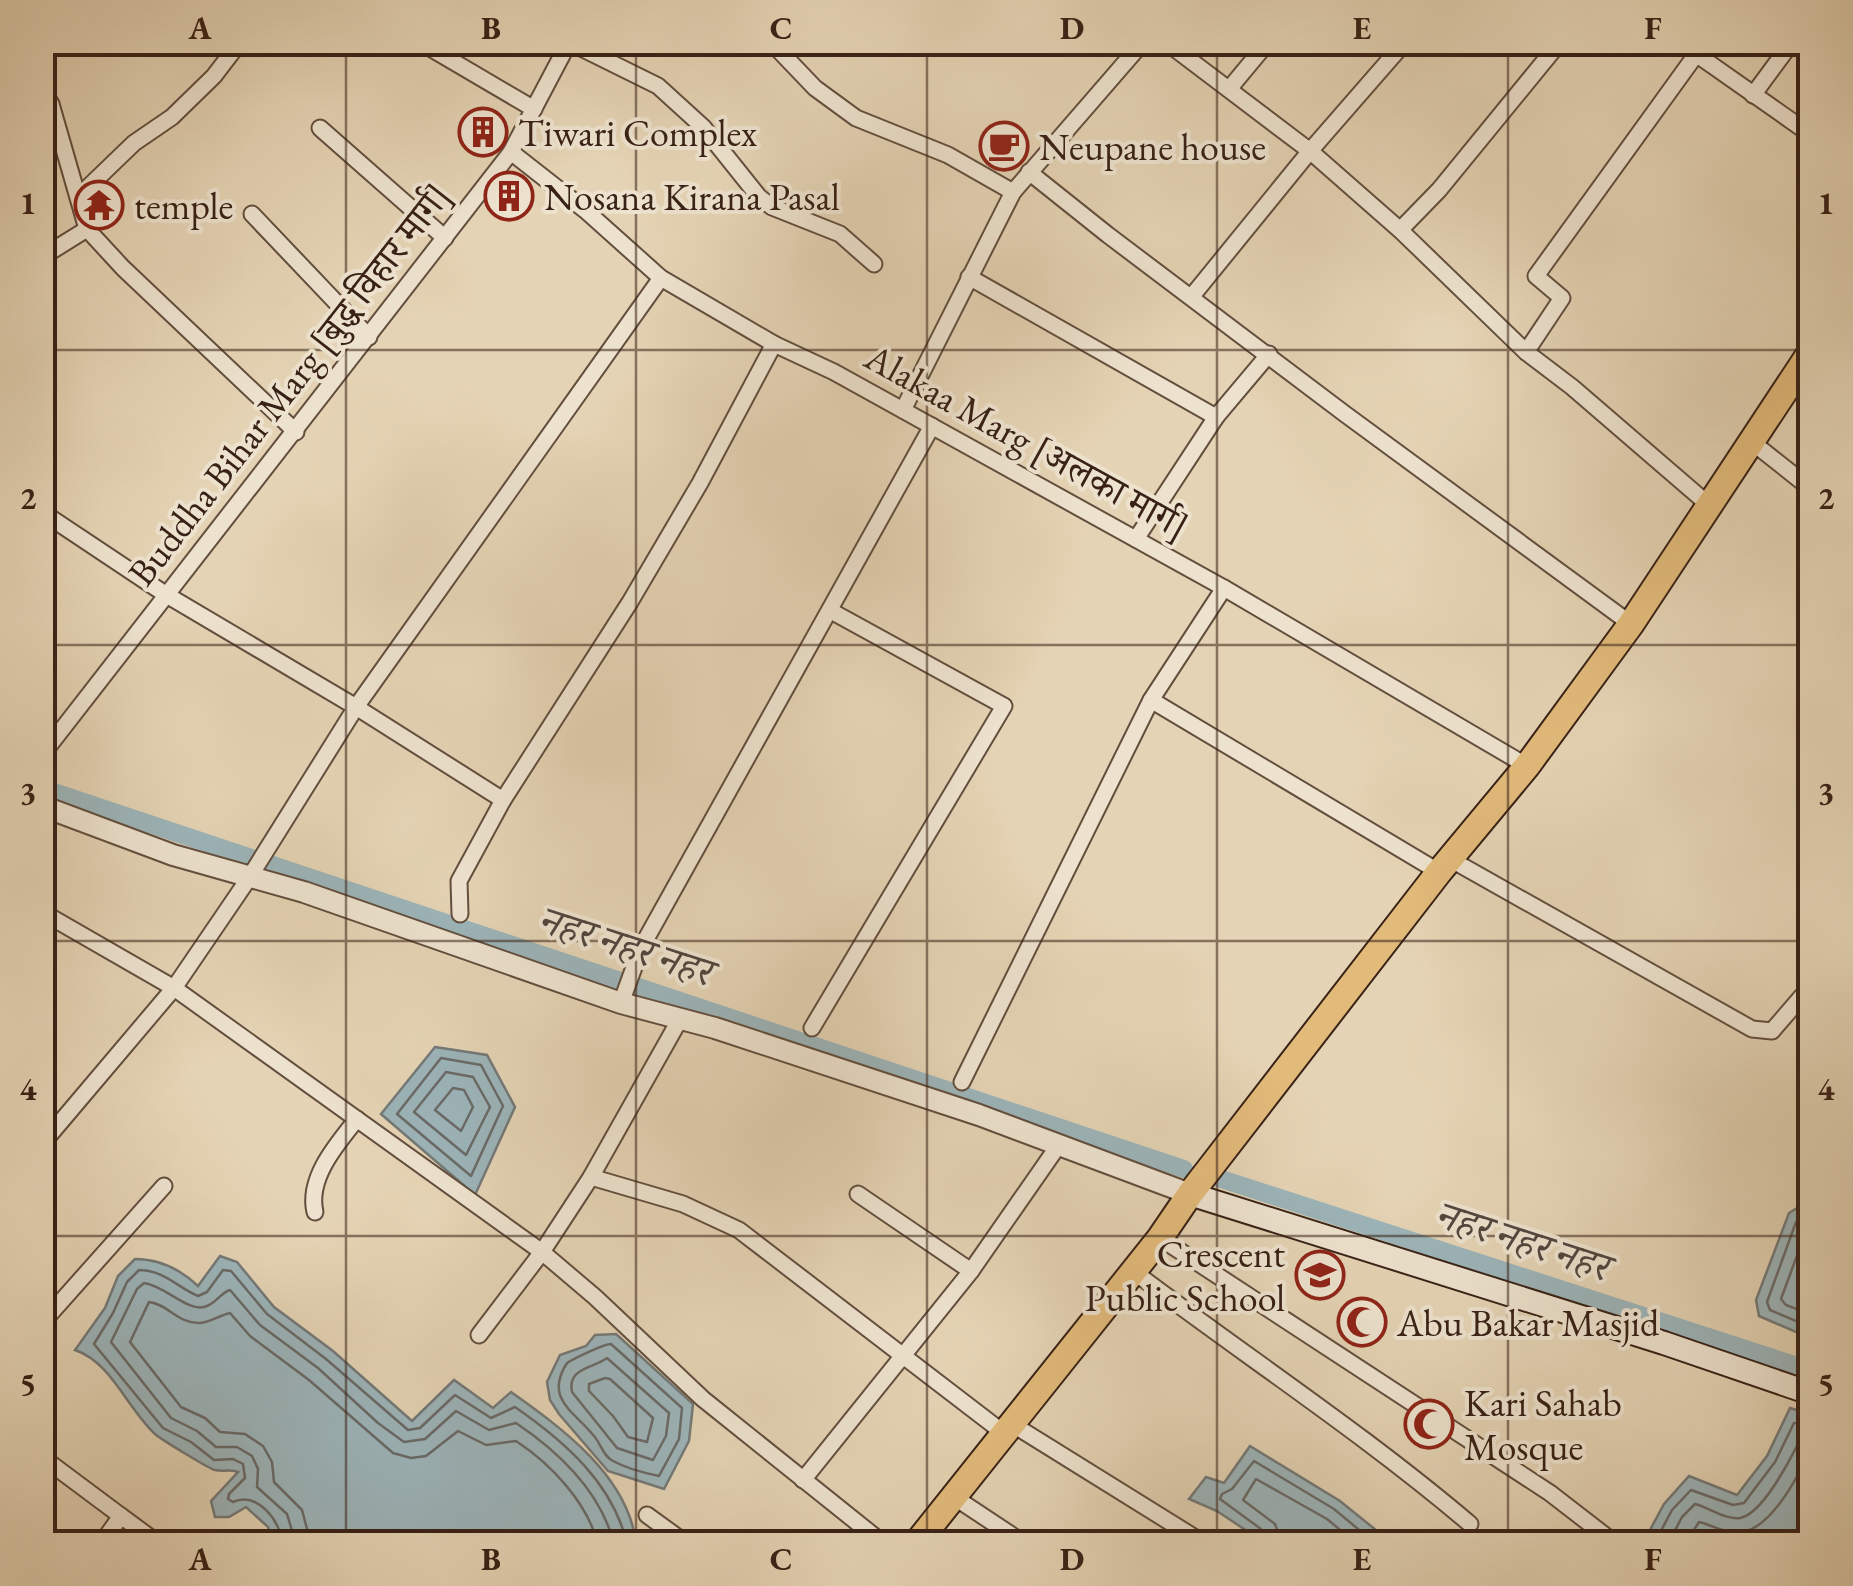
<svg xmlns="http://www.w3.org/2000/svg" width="1853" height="1586" font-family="'EB Garamond','Noto Serif Devanagari',serif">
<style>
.water{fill:#9cb4b9;stroke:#747978;stroke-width:2.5}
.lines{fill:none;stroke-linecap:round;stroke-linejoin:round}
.shore{stroke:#6a6a68;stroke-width:2.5}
.canal{stroke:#9cb4b9;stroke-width:18}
.minor-casing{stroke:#634e3e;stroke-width:19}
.tertiary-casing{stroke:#634e3e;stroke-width:24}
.secondary-casing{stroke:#382116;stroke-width:26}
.primary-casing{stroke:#382116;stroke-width:29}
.minor{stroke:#ede2ce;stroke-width:15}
.tertiary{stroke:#ede2ce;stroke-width:20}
.secondary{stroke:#ede2ce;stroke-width:22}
.primary{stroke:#e2ba7a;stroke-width:25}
.grid{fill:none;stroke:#382116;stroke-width:2.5;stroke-opacity:0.55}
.labels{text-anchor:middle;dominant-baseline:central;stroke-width:8;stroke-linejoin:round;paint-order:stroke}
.poi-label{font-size:38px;fill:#382116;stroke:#ede2ce;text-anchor:start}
.street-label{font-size:38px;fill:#382116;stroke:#ede2ce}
.water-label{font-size:40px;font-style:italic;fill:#51463f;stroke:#ede2ce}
.neatline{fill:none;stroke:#382116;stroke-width:4}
.grid-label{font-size:32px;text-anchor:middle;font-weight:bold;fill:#382116}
</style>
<rect width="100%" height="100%" fill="#e4d3b4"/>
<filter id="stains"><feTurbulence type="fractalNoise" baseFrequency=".002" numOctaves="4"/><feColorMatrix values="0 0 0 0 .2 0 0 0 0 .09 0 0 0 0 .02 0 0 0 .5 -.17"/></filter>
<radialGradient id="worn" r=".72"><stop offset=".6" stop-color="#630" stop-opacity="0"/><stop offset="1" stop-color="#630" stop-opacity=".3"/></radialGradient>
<g class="water">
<path d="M435,1047L487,1055L515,1107L475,1195L381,1114Z"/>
<path d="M1810,1200V1338L1759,1316L1756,1300L1789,1213Z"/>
<path d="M220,1256L237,1262L274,1307L333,1351L412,1421L454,1380L493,1408L511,1392C562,1428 628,1476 636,1543H272L268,1527L246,1507L229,1517H215L211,1501L238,1472C229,1469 224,1472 215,1470C211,1470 159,1438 155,1434C127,1408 111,1362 75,1350L105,1308L118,1276L135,1259C159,1259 181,1270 198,1286Z"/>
<path d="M616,1334L693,1404L689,1441L664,1489L608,1471L559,1414L550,1400L547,1382L560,1355L586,1346L595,1335Z"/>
<path d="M1790,1408L1810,1414V1543H1643L1664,1504L1689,1476L1737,1495L1767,1456Z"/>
<path d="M1250,1446L1340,1501L1392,1543H1265L1217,1511L1189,1499L1206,1477L1224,1483Z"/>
</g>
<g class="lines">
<g class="shore">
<path d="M441,1058L481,1065L503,1106L471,1176L397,1114Z"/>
<path d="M446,1072L473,1077L490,1107L466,1155L414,1112Z"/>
<path d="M453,1088L464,1090L473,1107L461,1131L435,1110Z"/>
<path d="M1810,1212L1796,1222L1767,1302L1770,1310L1810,1327"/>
<path d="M1810,1227L1806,1231L1781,1299L1786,1305L1810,1314"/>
<path d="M611,1344L682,1408L679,1439L659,1476C644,1473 626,1468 613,1461C603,1456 601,1444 594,1436C574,1411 544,1399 567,1363C575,1358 604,1344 611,1344Z"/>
<path d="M607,1358L669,1413L666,1436L653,1460L617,1448L572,1392C567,1368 592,1369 607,1358Z"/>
<path d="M605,1378L610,1379L653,1418L647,1442L628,1437L613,1416L589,1391V1384Z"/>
<path d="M283,1544C280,1520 257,1491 233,1502L228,1499L229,1494L245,1478L243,1464L233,1459L214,1460L191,1442L163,1428L94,1344L113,1313L127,1282L139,1270C164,1270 178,1288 198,1296L207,1292L223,1270L231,1271L267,1314L326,1359L408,1430L420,1428L455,1395L491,1418L515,1407C564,1441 613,1483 627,1544"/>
<path d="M296,1544L287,1514L257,1487L258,1469L252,1456L237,1447H216L197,1431L171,1418L111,1342L137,1289L144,1283C165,1286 187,1311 204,1307C215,1305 220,1293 230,1290L260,1325L318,1368L378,1423L404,1442L425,1439L456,1411L489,1430L516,1423C559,1452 601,1492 614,1544"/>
<path d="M311,1544L302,1510L274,1482L272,1462L263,1446L245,1434L220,1432L205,1418L181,1407L130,1342L149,1302C168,1304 178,1324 200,1323C211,1322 220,1315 230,1313L250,1336L309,1380L393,1453L411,1458L426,1456L458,1431L486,1445L516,1441C551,1464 587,1502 598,1544"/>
<path d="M1269,1544L1265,1532L1220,1499L1222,1494L1232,1489L1254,1461L1334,1509L1376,1544"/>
<path d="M1282,1544L1275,1524L1243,1500L1256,1479L1327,1519L1357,1544"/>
<path d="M1654,1544L1672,1510L1691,1490L1733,1505L1744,1503L1775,1462L1794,1423H1810"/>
<path d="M1668,1544L1682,1517L1695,1504C1708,1507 1725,1520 1740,1518C1763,1514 1791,1458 1801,1438L1810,1436"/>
<path d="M1685,1544L1699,1522C1712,1525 1724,1533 1738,1533C1770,1531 1797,1478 1810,1452"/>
</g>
<g class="canal">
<path d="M42,788L1184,1169"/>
<path d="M1212,1176L1810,1370"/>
</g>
<g class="minor-casing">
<g id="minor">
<path d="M420,42L534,109"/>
<path d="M771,42L815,88L856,118L948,155L1013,192"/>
<path d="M1166,42L1310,151L1400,230L1526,352L1572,387L1710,506"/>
<path d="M1679,42L1810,134"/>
<path d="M42,89L51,104L87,229L123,268L296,432"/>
<path d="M1229,89L1268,42"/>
<path d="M1753,95L1792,42"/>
<path d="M320,128L445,238"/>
<path d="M511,152L585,210L661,278L774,344L834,372L1224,588L1527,766"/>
<path d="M1029,172L1108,235L1345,414L1631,624"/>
<path d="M78,197L134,143L172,117L214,76L240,42"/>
<path d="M252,214L369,337"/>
<path d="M1400,230L1439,190L1560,42"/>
<path d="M42,257L87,229"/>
<path d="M969,277L1216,417"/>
<path d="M1192,296L1310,151L1405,42"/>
<path d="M1526,352L1562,298L1536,276L1695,56"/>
<path d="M903,410L1013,192L1143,42"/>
<path d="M1752,442L1810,488"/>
<path d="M42,512L165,594L356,707L503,800"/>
<path d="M1136,539L1216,417L1269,354"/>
<path d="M1151,700L1439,872"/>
<path d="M42,755L511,152L569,42L658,86L703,127L759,197L772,207L840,234L874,264"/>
<path d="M1450,859L1752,1029L1772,1031L1810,987"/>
<path d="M42,912L174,988L542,1252L595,1297L703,1399L884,1544"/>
<path d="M460,914L459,881L503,800L630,602L700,483L774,344"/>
<path d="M621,1003L641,948L932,426"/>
<path d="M812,1028L1004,706L831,611"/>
<path d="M962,1082L1151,700L1224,588"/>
<path d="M42,1144L174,988L249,878L356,707L661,278"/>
<path d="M591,1177L683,1204L739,1230L1005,1434"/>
<path d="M858,1194L971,1271"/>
<path d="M315,1212C307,1178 337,1144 357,1119"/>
<path d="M1160,1238L1550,1493L1616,1544"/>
<path d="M1133,1271C1245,1356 1363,1433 1470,1524"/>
<path d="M42,1323L164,1186"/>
<path d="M479,1335L542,1252L591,1177L680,1019"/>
<path d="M1012,1424L1205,1544"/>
<path d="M42,1457L121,1516L101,1544"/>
<path d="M803,1480L971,1271L1058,1146"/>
<path d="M954,1497L1025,1544"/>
<path d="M647,1515L687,1544"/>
<path d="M121,1516L159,1544"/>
</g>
</g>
<g class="tertiary-casing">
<path id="tertiary" d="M42,806L173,855L304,892L621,1003L715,1028L979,1115L1190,1194"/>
</g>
<g class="secondary-casing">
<path id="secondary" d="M1190,1194L1664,1343L1810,1393"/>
</g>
<g class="primary-casing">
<path id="primary" d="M916,1544L1160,1238L1190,1194L1439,872L1527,766L1631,624L1810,353"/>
</g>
<use href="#minor" class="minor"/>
<use href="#tertiary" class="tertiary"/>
<use href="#secondary" class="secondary"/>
<use href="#primary" class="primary"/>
</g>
<path class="grid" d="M346,42V1544M636,42V1544M927,42V1544M1217,42V1544M1508,42V1544M42,350H1810M42,645H1810M42,941H1810M42,1236H1810"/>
<defs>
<g id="building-ring" transform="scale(2.5)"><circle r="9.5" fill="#ede2ce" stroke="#8f2418" stroke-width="1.5"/><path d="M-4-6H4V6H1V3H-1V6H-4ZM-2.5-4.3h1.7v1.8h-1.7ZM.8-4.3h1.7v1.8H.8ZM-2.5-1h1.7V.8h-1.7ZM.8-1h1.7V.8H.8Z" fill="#8f2418"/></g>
<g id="cafe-ring" transform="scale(2.5)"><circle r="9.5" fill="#ede2ce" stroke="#8f2418" stroke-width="1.5"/><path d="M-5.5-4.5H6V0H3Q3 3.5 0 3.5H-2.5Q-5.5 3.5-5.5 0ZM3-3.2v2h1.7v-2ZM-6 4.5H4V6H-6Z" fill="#8f2418"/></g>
<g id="temple-ring" transform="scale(2.5)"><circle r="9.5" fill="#ede2ce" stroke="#8f2418" stroke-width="1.5"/><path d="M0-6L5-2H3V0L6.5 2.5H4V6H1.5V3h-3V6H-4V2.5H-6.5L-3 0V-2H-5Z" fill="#8f2418"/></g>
<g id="school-ring" transform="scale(2.5)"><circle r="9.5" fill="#ede2ce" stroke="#8f2418" stroke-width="1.5"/><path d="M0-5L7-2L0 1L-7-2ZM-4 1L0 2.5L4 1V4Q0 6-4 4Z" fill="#8f2418"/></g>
<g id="mosque-ring" transform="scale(2.5)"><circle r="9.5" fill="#ede2ce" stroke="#8f2418" stroke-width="1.5"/><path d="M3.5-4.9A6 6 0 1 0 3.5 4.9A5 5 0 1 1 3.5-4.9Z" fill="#8f2418"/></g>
</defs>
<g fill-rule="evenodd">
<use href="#building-ring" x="483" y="132"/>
<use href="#cafe-ring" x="1004" y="146"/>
<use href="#building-ring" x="509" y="196"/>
<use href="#temple-ring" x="99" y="205"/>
<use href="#school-ring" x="1320" y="1275"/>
<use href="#mosque-ring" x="1362" y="1322"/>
<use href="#mosque-ring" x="1429" y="1424"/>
</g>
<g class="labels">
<g class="poi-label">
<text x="518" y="132">Tiwari Complex</text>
<text x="1039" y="146">Neupane house</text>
<text x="544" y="196">Nosana Kirana Pasal</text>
<text x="134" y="205">temple</text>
<text x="1285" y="1253" text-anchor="end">Crescent<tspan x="1285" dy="44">Public School</tspan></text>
<text x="1397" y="1322">Abu Bakar Masjid</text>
<text x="1464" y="1402">Kari Sahab<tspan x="1464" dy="44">Mosque</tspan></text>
</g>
<g class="street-label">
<text transform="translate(289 384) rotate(-52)">Buddha Bihar Marg [बुद्ध विहार मार्ग]</text>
<text transform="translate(1027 441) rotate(29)">Alakaa Marg [अलका मार्ग]</text>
</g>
<g class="water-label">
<text transform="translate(625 945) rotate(18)">नहर नहर नहर</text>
<text transform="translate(1522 1240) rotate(18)">नहर नहर नहर</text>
</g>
</g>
<rect width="1853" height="1586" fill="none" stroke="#e4d3b4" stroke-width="110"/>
<rect x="55" y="55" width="1743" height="1476" class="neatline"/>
<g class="grid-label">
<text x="200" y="39">A</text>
<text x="491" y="39">B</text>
<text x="781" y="39">C</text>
<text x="1072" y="39">D</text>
<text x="1362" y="39">E</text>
<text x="1653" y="39">F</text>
<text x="28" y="214">1</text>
<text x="1826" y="214">1</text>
<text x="28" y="509">2</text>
<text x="1826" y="509">2</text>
<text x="28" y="804">3</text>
<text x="1826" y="804">3</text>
<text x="28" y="1100">4</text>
<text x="1826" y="1100">4</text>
<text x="28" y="1395">5</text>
<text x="1826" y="1395">5</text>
<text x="200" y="1570">A</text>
<text x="491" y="1570">B</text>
<text x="781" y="1570">C</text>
<text x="1072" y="1570">D</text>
<text x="1362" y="1570">E</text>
<text x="1653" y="1570">F</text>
</g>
<rect width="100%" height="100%" filter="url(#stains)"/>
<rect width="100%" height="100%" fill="url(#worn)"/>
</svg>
